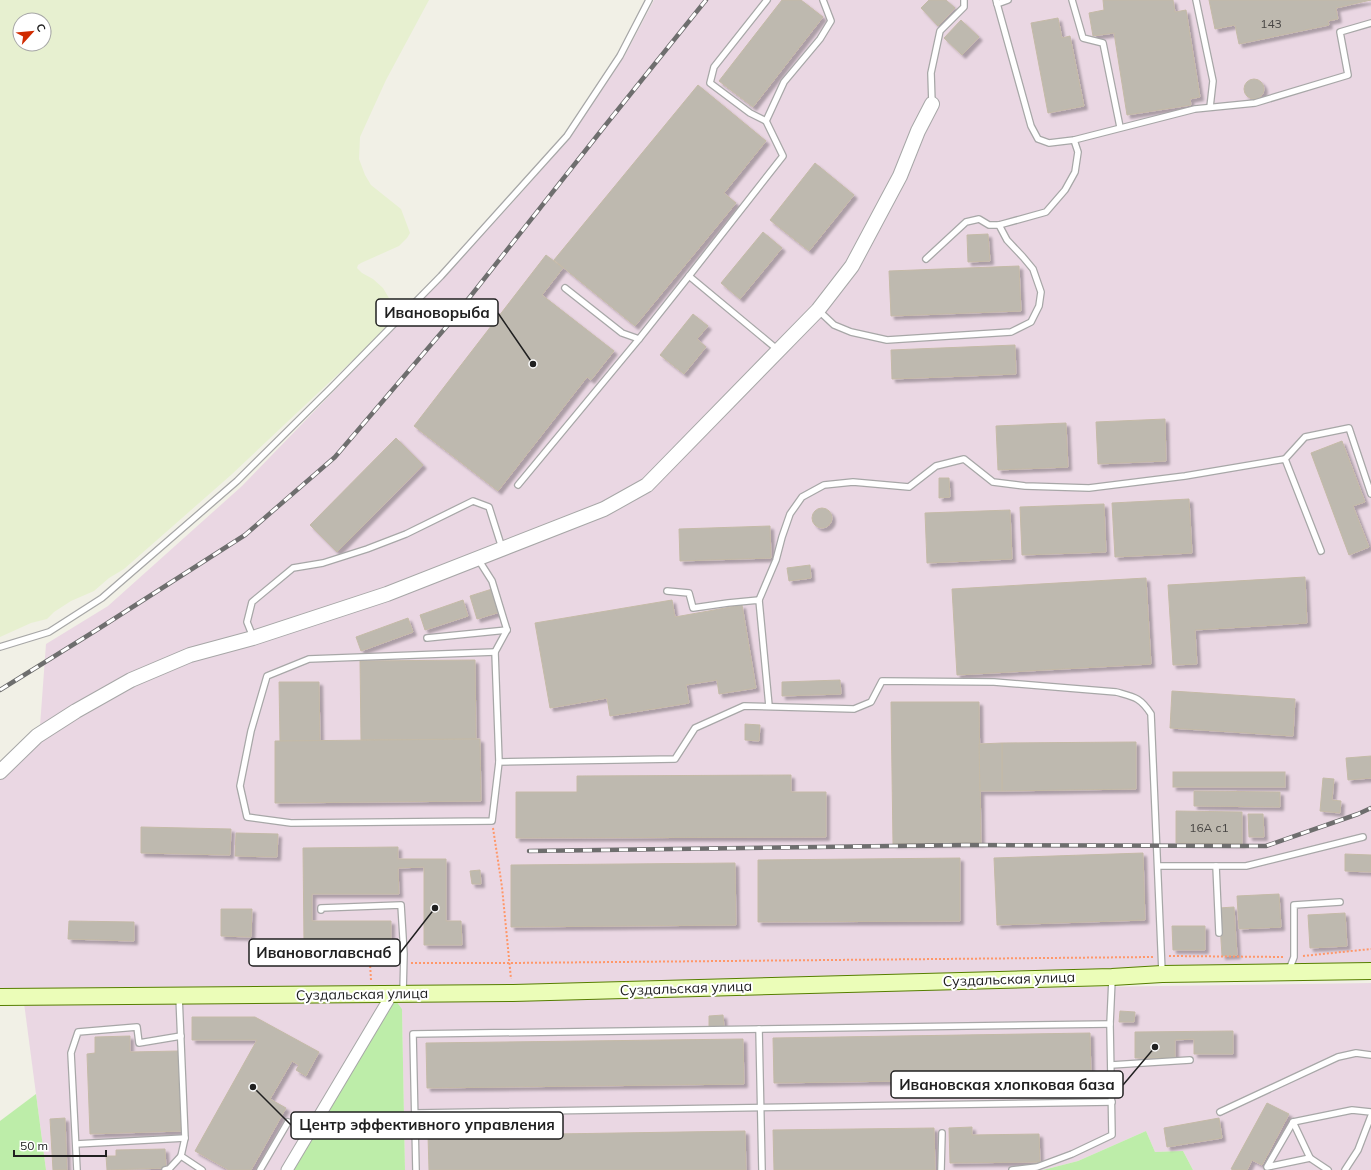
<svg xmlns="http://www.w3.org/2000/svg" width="1371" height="1170" font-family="Mulish,sans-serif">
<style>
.industrial{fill:#ead7e3}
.farmland{fill:#e7f0d0;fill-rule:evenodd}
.grass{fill:#bdeda9}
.building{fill:#beb9af;stroke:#c4baa7;filter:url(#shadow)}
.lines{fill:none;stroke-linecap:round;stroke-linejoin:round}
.service-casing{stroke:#a7a7a7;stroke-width:8}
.minor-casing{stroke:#a7a7a7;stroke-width:13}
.tertiary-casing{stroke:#a7a7a7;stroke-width:16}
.secondary-casing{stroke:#567e00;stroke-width:18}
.path{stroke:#ff9769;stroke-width:2;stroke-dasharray:2 2;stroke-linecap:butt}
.service{stroke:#fff;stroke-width:5.5}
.minor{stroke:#fff;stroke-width:11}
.tertiary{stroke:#fff;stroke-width:14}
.secondary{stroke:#ebfdb8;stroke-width:16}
.rail-casing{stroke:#6e6e6e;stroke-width:4.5}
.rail{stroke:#fff;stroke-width:3;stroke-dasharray:9;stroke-linecap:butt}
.labels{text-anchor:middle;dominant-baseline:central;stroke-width:4;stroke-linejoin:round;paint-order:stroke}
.number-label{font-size:12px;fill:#484644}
.street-label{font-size:14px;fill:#202020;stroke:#fff}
.leader{fill:none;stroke:#202020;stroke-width:1.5}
.callout-dot{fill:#202020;stroke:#fff;stroke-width:1.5}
.callout{fill:#fff;stroke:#202020;stroke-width:1.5}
.callout-label{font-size:15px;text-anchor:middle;font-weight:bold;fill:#202020}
</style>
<defs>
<filter id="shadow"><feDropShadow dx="3.5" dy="3.5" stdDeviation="1" flood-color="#0004"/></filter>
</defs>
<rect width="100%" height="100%" fill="#f1f0e6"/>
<g class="industrial">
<path d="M654,0H1371V976L0,992V775L40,726L46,644L108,606L242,486L389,334L512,203L570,138L624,57Z"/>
<path d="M1371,983V1170H1193L1183,1151L1155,1152L1146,1131L1078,1161L1043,1170H405L402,1009L393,997Z"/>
<path d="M386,999L284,1170H46L24,1003Z"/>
</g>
<path class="farmland" d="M0,0H429L386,80L360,137L359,159L365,175L371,185L401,209L410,233L407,238L399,246L361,263L358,265L357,268L362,273L373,279L383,288L393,305L395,314L393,320L370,344L231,475L124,569L109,578L94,591L71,601L54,612L47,619L31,623L0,637ZM20,20H44V44H20Z"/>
<g class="grass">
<path d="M393,997L402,1009L405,1170H289Z"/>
<path d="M36,1094L46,1170H0V1121Z"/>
<path d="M1146,1131L1155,1152L1183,1151L1193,1170H1043L1078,1161Z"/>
</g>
<g class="building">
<path d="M782,0H801L823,17L753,107L719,81Z"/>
<path d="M929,0H946L955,8L938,26L921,8Z"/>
<path d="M1103,0H1173L1175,12L1186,10L1200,97L1190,99L1191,105L1127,115L1114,33L1093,36L1089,13L1104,10Z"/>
<path d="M1209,0H1371L1336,8L1338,19L1328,21L1329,25L1239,44L1235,25L1215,29Z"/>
<path d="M1058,18L1062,38L1070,36L1084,106L1048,113L1031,23Z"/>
<path d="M961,20L979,37L962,55L944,38Z"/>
<circle cx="1254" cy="89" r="10"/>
<path d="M698,85L766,141L724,193L736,203L635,326L554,260Z"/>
<path d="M815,163L854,195L809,251L770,220Z"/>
<path d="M763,232L782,248L740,299L721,283Z"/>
<path d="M988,234L990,261L968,262L967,235Z"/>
<path d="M546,255L563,268L542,295L614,351L591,380L587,377L498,491L414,426Z"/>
<path d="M1019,266L1021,311L891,316L889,271Z"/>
<path d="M693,314L708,326L697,339L706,347L684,374L660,355Z"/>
<path d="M1015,345L1016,374L892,379L891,350Z"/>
<path d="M1165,419L1166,461L1098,464L1096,422Z"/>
<path d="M1066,423L1068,467L998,470L996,426Z"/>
<path d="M396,438L423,465L337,552L310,525Z"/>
<path d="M1342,441L1365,502L1353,506L1369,547L1349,555L1311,453Z"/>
<path d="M939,478H949L950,497L939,498Z"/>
<path d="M1189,499L1192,553L1115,557L1112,503Z"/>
<path d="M1104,504L1106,552L1022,555L1020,507Z"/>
<circle cx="822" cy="518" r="10"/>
<path d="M1010,510L1012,559L927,563L925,513Z"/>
<path d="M770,526L771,558L680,561L679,529Z"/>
<path d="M810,565L811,578L789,581L787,568Z"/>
<path d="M1305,577L1307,623L1195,630L1197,664L1173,665L1168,585Z"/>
<path d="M1146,578L1151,664L957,675L952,589Z"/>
<path d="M492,589L500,612L477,619L470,596Z"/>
<path d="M463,600L468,616L425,630L420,615Z"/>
<path d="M672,600L675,617L742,605L756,688L719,694L717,680L686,685L689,703L610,716L607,698L550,708L535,623Z"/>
<path d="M408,618L413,632L361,651L356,637Z"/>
<path d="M475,660L476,739L361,740L360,661Z"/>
<path d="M840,680L841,694L782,696V682Z"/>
<path d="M279,682H319L320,741H280Z"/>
<path d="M1172,691L1295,699L1293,736L1170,728Z"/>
<path d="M891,702H979L981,843L893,844Z"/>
<path d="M745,724L760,725L759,741L745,740Z"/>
<path d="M480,739L481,801L275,803V741Z"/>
<path d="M1136,742V789L1002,791V743Z"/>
<path d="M1002,743V791H980L979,744Z"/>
<path d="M1371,756V778L1348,780L1346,758Z"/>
<rect x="1173" y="772" width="112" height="15"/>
<path d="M791,775V792H826V837L516,838V792H577V776Z"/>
<path d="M1323,778L1334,779L1332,800L1341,801L1340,813L1320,811Z"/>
<path d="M1194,791L1280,792V807L1194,806Z"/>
<path d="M1176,811L1242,812V844L1176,843Z"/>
<path d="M1248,814H1263L1264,837H1249Z"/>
<path d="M141,827L231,829L230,855L141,853Z"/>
<path d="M236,833L278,834L277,857L235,856Z"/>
<path d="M398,847V859H446V921H461L462,945H424V867L398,868L399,894H312V921H391V944H304L303,848Z"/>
<path d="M1143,853L1145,920L997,925L994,858Z"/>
<path d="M1345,854L1371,855V872L1345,871Z"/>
<path d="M960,858V921L758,922V860Z"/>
<path d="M735,863L736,925L511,927V865Z"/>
<path d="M480,870L481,884H472L470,871Z"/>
<path d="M1279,894L1281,927L1239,929L1237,896Z"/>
<path d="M1234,907L1237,955L1222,956L1219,908Z"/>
<path d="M221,909H252L251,937L221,936Z"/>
<path d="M1345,913L1347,946L1310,948L1308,915Z"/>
<path d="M69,921L134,922V941L68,939Z"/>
<path d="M1172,926H1205V950H1173Z"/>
<path d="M1120,1011L1135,1012L1134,1022H1119Z"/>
<path d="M723,1015L724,1027H709V1016Z"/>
<path d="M192,1017H255L319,1052L306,1076L296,1070L299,1065L292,1061L270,1099L286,1108L251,1170H229L195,1151L257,1040H192Z"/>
<path d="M1233,1031V1054H1194V1039L1175,1040V1058H1135V1032Z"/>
<path d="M1090,1033L1091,1078L774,1083L773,1038Z"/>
<path d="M130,1036V1052L178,1051L181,1131L90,1134L87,1054L95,1053V1037Z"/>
<path d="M743,1039L744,1084L427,1088L426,1043Z"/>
<path d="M1267,1103L1289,1114L1262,1165L1252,1160L1247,1170H1234L1231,1169Z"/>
<path d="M65,1118L67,1170H53L50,1119Z"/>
<path d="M1219,1118L1222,1138L1167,1147L1164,1128Z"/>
<path d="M972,1127V1135L1039,1134L1040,1162L950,1163L949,1128Z"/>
<path d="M934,1128L935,1170H774L773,1130Z"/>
<path d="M745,1131L746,1170H429L428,1136Z"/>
<path d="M165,1149L166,1168L107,1170L106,1156H116V1150Z"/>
</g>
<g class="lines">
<g class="service-casing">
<g id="service">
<path d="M767,0L714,67L710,83L750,113L766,121L783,156L689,276L778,350"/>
<path d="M996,0L1031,126L1038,139L1049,143L1074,140L1195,109L1255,103L1348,75L1340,32L1371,23"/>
<path d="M1072,0L1083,38L1103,43L1120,127"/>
<path d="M1196,0L1213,81L1210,107"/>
<path d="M997,4L1008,0"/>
<path d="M932,104L931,73L940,31L964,7V0"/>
<path d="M766,121L784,82L820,39L831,21L823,0"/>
<path d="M926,259L966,222L979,219L989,225H999L1046,212L1065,190L1075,172L1078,152L1074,140"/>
<path d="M565,288L622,333L639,339L689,276"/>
<path d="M818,310L834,325L851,332L887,340L1011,332L1031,322L1039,306L1041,292L1033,269L1023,257L1007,240L999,225"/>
<path d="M1285,459L1305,437L1349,428L1371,494"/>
<path d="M518,485L639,339"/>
<path d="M478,559L492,581L507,630L495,652L499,762"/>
<path d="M667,591L689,593L693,608L728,603L759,600L769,706"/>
<path d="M759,600L776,560L782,537L790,514L802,497L824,485L853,482L909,487L936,466L964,459L993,482L1025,486L1089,488L1185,476L1285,459L1321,551"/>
<path d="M253,637L247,622L252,602L293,568L323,563L367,549L406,534L473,501L489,507L502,548"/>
<path d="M427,638L507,630"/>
<path d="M0,647L49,632L102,598L237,481L331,388L441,276L567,136L620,56L649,0"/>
<path d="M495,652L309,659L267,676L251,731L240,786L247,817L291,823L492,821L499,762L675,759L695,728L744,706L854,709L871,702L882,681L994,682L1116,692C1134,697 1140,697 1151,714L1162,972"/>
<path d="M1158,866H1246L1363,837"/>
<path d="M1216,866L1219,933"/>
<path d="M321,910V908L401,905L404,954L403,992"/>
<path d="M1289,970L1294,957V905L1340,902"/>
<path d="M179,996L185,1138L181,1156L202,1170"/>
<path d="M759,1029L762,1170"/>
<path d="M1111,1065L1190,1060"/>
<path d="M1220,1112L1338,1057L1356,1053L1371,1055"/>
<path d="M415,1113L1112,1102"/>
<path d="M1293,1122L1310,1158"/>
<path d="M76,1144L185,1138"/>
<path d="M77,1170L71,1053L78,1032L137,1027L139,1043L181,1036"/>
<path d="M165,1170L169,1169L181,1156"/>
<path d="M260,1170L288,1122"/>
<path d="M416,1170L413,1034L1110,1024"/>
<path d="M941,1170L942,1133"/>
<path d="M1012,1170L1037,1167L1072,1154L1112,1135L1110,1024L1112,979"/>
<path d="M1328,1170L1310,1158L1267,1167L1293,1122L1352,1110L1371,1112"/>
<path d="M1345,1170L1358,1150L1371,1116"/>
</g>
</g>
<g class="minor-casing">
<path id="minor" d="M287,1170L392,994"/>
</g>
<g class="tertiary-casing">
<path id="tertiary" d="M0,772L37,736L76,711L131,680L190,655L253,638L387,594L604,509L647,485L818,310L852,266L900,176L918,131L932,104"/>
</g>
<g class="secondary-casing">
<path id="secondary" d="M0,997L513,993L1112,977L1162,974L1371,971"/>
</g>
<g class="path">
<path d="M493,828L502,887L511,979"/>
<path d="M1169,956L1285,957"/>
<path d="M1303,956L1371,949"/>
<path d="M411,963H510L1153,957"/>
<path d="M371,980L370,963H395"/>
</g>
<use href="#service" class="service"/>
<use href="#minor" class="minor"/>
<use href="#tertiary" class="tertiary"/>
<use href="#secondary" class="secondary"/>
<g class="rail-casing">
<g id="rail">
<path d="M0,690L95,631L245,535L335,457L447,326L604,127L706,0"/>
<path d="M529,851L966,845L1266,846L1358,814L1371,808"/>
</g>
</g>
<use href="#rail" class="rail"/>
</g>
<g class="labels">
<g class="number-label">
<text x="1271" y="23">143</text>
<text x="1209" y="827">16А с1</text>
</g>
<g class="street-label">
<text transform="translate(1009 979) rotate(-2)">Суздальская улица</text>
<text transform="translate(686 988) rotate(-2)">Суздальская улица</text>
<text transform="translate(362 994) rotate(-1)">Суздальская улица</text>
</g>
</g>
<path class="leader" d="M533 364L498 313M435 908L400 953M1155 1047L1123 1085M253 1087L291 1125"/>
<g class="callout-dot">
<circle cx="533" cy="364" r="4"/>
<circle cx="435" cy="908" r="4"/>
<circle cx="1155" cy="1047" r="4"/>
<circle cx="253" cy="1087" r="4"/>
</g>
<g class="callout">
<rect x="376" y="299" width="122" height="27" rx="4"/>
<rect x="249" y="939" width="151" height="27" rx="4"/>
<rect x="891" y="1071" width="232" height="27" rx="4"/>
<rect x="291" y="1112" width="272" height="27" rx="4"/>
</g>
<g class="callout-label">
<text x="437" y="318">Ивановорыба</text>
<text x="324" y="958">Ивановоглавснаб</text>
<text x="1007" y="1090">Ивановская хлопковая база</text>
<text x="427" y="1130">Центр эффективного управления</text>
</g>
<g transform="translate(32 32) rotate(63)"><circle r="19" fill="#ffffff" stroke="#a6a6a6"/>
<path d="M0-3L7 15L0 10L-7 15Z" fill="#d02b00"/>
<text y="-6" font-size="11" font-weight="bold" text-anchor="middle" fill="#202020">С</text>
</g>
<path d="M14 1150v6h92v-6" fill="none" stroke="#202020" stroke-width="2"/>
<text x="20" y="1150" font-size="12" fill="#202020" stroke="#ffffff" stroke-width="3" paint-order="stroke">50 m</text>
</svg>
